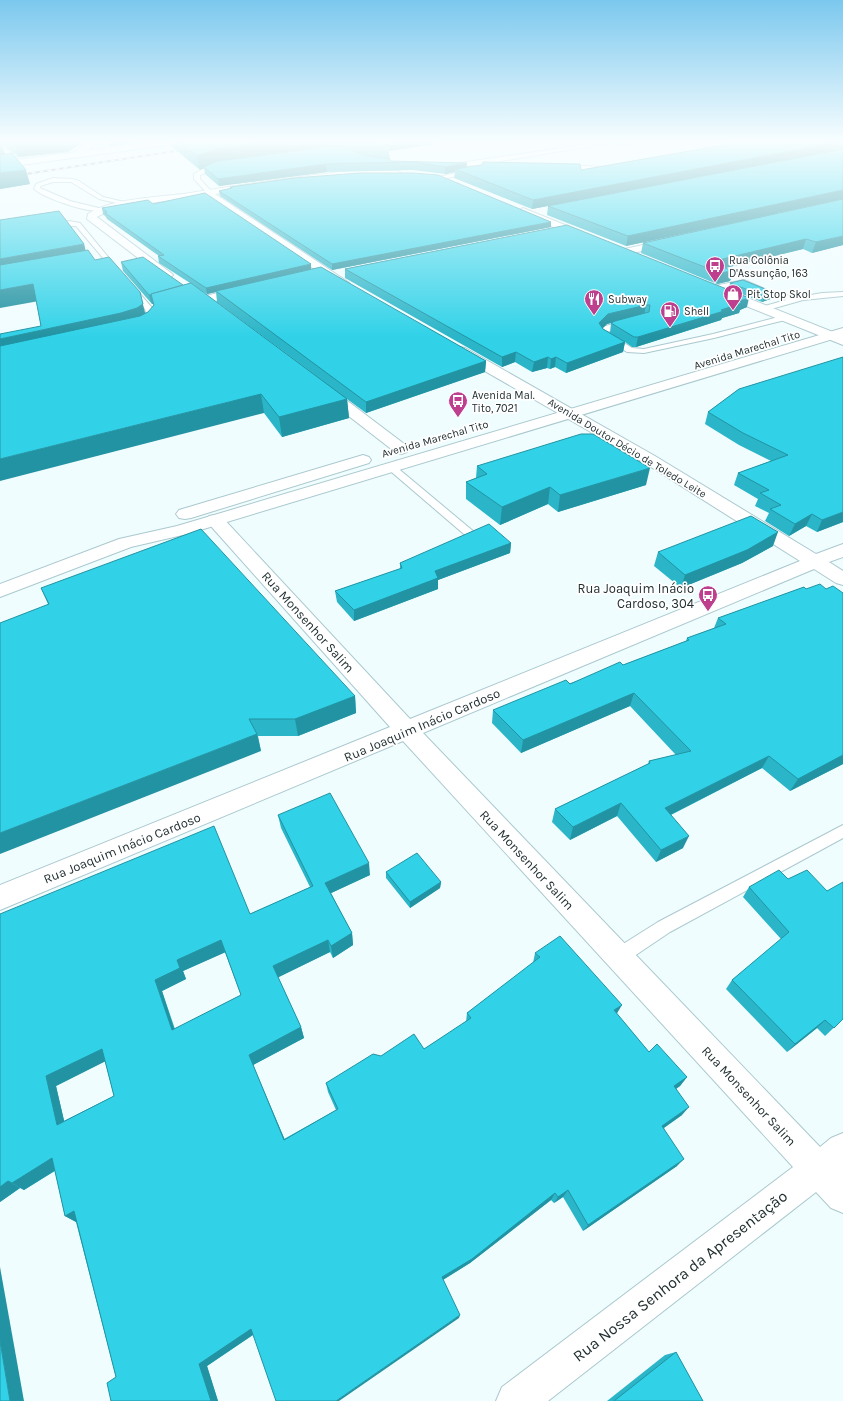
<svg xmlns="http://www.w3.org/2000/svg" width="843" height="1401" font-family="Karla,sans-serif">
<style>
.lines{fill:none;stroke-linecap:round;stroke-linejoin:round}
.service-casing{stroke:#aac9cf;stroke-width:2}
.minor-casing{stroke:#aac9cf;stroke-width:2}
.tertiary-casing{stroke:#aac9cf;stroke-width:2}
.primary-casing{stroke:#aac9cf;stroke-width:2}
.service{fill:#fff;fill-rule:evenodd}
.minor{fill:#fff;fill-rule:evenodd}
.tertiary{fill:#fff;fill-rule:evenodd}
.primary{fill:#fff;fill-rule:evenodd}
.rail-casing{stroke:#8e9b9d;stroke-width:2}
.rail{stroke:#fff;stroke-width:1.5;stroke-dasharray:4;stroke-linecap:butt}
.wall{fill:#2ab5c8;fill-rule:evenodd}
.shaded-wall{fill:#2293a2}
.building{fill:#31d2e8;stroke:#2293a2;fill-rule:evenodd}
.labels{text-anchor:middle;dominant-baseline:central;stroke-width:3.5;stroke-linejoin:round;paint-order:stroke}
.far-poi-label{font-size:11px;fill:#222f31;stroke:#fff;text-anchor:start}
.far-street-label{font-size:11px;fill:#222f31;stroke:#fff}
.poi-label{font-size:13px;fill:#222f31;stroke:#fff;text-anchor:end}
.street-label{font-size:13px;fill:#222f31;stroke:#fff}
.near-street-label{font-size:16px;fill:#222f31;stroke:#fff}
</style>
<rect width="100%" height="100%" fill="#f0fdff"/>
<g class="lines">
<g class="service-casing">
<g id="service">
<path d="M616,140H628L478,165L449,167L446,165Z"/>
<path d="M637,140H647L618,146L616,145Z"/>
<path d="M679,140H686L718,152L714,153Z"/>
<path d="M738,140H745L757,145L753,146Z"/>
<path d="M221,164L223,165V167L200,175V179L212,192L207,193L194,179V174L203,169Z"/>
<path d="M564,165L604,167L607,169L604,171L562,168L561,167Z"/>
<path d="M471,170L474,172L473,173L441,179L438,177Z"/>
<path d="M53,178L73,179L79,181L103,197L133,204L130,206L99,199L71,182H53L40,186V188L70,201L103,209V211C88,213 46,199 34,189L36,184Z"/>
<path d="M69,221L80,223L118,269V271H114L76,226L51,227L48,225L51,223Z"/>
<path d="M744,280L767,290L781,293L794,298L822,293L843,292V296L803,300L764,311H761V307L786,300L777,296L763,293L743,284L714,290L711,288L714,286Z"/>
<path d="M132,286L134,287L153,309L157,322L153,328H147L146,326L149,322L145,309L129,288Z"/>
<path d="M786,315L790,317L789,319L714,338L644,353L627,352L602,337L599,332L602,327L628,320H631V324L607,332L632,348L644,349L713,334Z"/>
<path d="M391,464L394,465L473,531L474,533L473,535H465L388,469L386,467Z"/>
<path d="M843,825V838L670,932L624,963L618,965L612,963L610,957L612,951L658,922Z"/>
</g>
</g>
<g class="minor-casing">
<g id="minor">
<path d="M92,140H102L79,157H73L72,155L73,153Z"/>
<path d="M0,146L22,161L23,163L22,165H16L0,152Z"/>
<path d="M363,170L398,171L402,174L398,177C336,175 276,185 215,194L348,282L350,284L348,286H340L208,199L206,196C180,200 116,204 97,217L171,273L173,275L171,277H163L87,219L88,214C110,199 156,197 183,194C242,185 302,175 363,170Z"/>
<path d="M523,208L592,236L593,238L588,241L584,240L520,213L518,211Z"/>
<path d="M670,239L675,242L674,244L624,255L619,252L620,250Z"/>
<path d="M247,286L251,288L253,290L251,292L205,304L201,303L199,300L201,297Z"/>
<path d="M720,287L843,336V345L716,294L714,291L716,288Z"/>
<path d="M460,347L465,348L655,456L816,554L843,544V557L829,562L843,571V585L836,583L814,569L423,733L820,1147L831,1138L843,1133V1213L831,1208L816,1192L548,1401H496L502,1387L793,1167L403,741L0,910V885L390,727L209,524L206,520L209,516L215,515L221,516L410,719L800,561L643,462L455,354L453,351L455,348Z"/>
<path d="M324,386L329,387L407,446L409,449L407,452L401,454L395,452L319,393L317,390L319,387Z"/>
</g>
</g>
<g class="tertiary-casing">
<path id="tertiary" d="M169,140H192L188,142L0,168V162Z"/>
</g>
<g class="primary-casing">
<g id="primary">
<path d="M843,328V336L187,534L131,547L0,597V584L119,539L177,526Z"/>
<path d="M363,455L369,457L371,460L369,463L191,518L185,519L179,518L176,514L179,510Z"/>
</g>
</g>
<use href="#service" class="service"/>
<use href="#minor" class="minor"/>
<use href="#tertiary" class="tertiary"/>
<use href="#primary" class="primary"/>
<g class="rail-casing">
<path id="rail" d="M0,178L188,149"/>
</g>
<use href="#rail" class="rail"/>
</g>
<g class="wall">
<path d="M0,140H86L68,152L19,157L2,145L5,154L30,184L0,189Z"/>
<path d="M107,140H157L110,146Z"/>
<path d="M169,140H458L389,151L390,161L467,163L466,167L581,170L699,177L843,245L812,253L803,249L725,268L733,271L730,281L717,284L641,253L643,243L762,217L626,246L547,215L548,206L532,209L454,178L455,172L445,174L413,170L327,172L219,186L205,174L204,168L200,170L171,146Z"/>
<path d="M230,187L551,227L332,270L220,196L219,191L230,189Z"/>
<path d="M153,204L311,270L486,361L485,372L366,413L347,399L349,418L282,437L264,413L41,326L36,301L84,244L85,250L145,313L148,312L154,306L153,304H152L123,271L121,262L183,285L190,283L159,263L158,256H159L107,219L106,217L103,214L102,208ZM197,288L207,294L216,292L217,302L329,385Z"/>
<path d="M345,269L747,307L740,310L739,313L722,318L721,320L636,347H632L625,342L623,352L566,373L555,367L550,369L547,368L532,372L515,362L502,367L345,278ZM614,322L611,323L610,333L602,328L607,324Z"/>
<path d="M730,283L775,293L773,298L762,302L729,289Z"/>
<path d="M739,389L843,522L817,532L806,526L789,536L765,521L769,513L755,506L758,499L734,485L738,473L771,461L739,445L705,424L708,412Z"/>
<path d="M477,466L646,485L558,512L548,504L500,525L466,499V482L476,478Z"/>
<path d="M511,543L510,553L438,580V589L354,621L337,602L335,591L400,569V563Z"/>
<path d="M773,546L742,563L681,588L654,566L658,552Z"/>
<path d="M804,587L843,764L790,791L762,768L671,815L683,848L656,862L617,816L570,840L552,822L555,809L648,764L649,761L676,755L630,706L521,753L492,723L493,710L623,665L686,641L687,638L714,628L718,618Z"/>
<path d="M41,588L355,696L356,713L298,736H258L261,751L48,604Z"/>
<path d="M278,815L370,875L331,893L352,933L353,945L333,958L330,952L278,977L301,1027L304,1038L253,1065L284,1139L336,1110L328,1092L326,1083L381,1056L424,1049L466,1022L467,1013L533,963L535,953L617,1014L649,1052L687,1077L680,1086L676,1089L682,1115L664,1128L677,1166L583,1231L563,1197L554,1203L551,1200L470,1263L443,1280L459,1318L253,1335L207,1366L218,1401H111L116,1377L76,1222L65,1216L55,1171L24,1190L20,1188L0,1202V914H250L310,887L281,828ZM225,952L241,995L175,1029L162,991L186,979L183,971ZM105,1061L114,1096L64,1121L56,1086Z"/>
<path d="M386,872L441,882L440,888L410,908L386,878Z"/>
<path d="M788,879L827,891L843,1019L825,1036L817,1028L787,1052L726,989L732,980L781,939L743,897L749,887Z"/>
<path d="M676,1352L703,1401H607L665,1355Z"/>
</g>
<g class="shaded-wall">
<path d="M46,140H86L68,152L19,157L14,143Z"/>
<path d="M109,140H157L110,146Z"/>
<path d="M285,140H332L333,148L218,163L200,170L197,156L216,149Z"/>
<path d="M389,140H458L389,151Z"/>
<path d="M843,141V149L532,209L533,200Z"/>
<path d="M0,146H2L7,160L0,161Z"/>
<path d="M467,163L466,170L455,169V172L445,174V167Z"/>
<path d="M326,164L327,172L219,186L218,179Z"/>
<path d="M26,170L30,184L0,189V173Z"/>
<path d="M843,190V199L626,246L628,236Z"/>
<path d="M551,222V227L332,270V264Z"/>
<path d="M843,236V245L812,253L816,242Z"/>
<path d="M806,239L803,249L713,271L710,262Z"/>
<path d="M84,244L88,260L0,276V259Z"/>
<path d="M311,264V270L216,291V292L207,294L206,288Z"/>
<path d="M733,271L730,281L717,284L720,273Z"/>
<path d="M33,284L39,301L0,308V290Z"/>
<path d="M140,292L147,321L0,359V339L121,313Z"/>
<path d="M775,293L773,298L762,302L764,296Z"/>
<path d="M149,295H151L153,304H152Z"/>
<path d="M749,298L747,307L740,310L739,313L722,318L721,320L636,347L638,337L721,310L739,301Z"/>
<path d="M646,305L644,315L607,324L598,333L599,323L608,314Z"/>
<path d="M625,342L623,352L566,373L567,363Z"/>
<path d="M516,352L515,362L502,367V357Z"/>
<path d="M548,357L547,368L532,372L534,362Z"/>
<path d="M556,357L555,367L550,369L551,359Z"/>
<path d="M486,361L485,372L366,413V402Z"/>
<path d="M261,394L264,413L0,481V459Z"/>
<path d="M347,399L349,418L282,437L279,417Z"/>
<path d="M650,468L646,485L558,512L560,495Z"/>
<path d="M550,487L548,504L500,525L502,507Z"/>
<path d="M843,512V522L817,532L822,520Z"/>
<path d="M812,514L806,526L789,536L795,524Z"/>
<path d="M778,532L773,546L742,563L681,588L685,575Z"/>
<path d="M511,543L510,553L438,580V589L354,621V610L435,571Z"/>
<path d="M634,693L630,706L521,753L523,740Z"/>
<path d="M355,696L356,713L298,736L295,719Z"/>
<path d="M257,734L261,751L0,854V833Z"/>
<path d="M843,755V764L790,791L798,779Z"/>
<path d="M769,756L762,768L660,820L665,808Z"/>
<path d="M621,803L617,816L570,840L573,827Z"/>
<path d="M689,836L683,848L656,862L661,850Z"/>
<path d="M369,863L370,875L327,895L325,883Z"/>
<path d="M441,882L440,888L410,908V902Z"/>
<path d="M352,933L353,945L333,958L331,946Z"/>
<path d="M221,940L226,952L183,971L186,979L162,991L178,1041L172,1030L155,980L177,960Z"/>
<path d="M328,940L330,952L277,978L273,966Z"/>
<path d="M622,1005L616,1015L614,1010Z"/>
<path d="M825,1020L817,1028L787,1052L795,1044Z"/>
<path d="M301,1027L304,1038L253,1065L288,1147L284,1140L249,1055Z"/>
<path d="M102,1049L110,1059L56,1086L67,1133L57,1125L46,1076Z"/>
<path d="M687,1077L680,1086L667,1095L674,1086Z"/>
<path d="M689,1107L682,1115L655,1134L662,1126Z"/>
<path d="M52,1158L62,1166L24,1190L12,1183Z"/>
<path d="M684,1159L677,1166L583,1231L588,1225Z"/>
<path d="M8,1181L20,1188L0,1202V1187Z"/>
<path d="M568,1190L563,1197L554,1203L558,1197Z"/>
<path d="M555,1193L551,1200L470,1263L441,1281L442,1277Z"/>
<path d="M74,1211L84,1217L76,1222L65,1216Z"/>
<path d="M0,1267L24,1401H10L0,1341Z"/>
<path d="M460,1315L459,1318L339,1401H336Z"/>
<path d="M251,1329L257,1332L207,1366L218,1401H211L199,1364Z"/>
</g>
<g class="building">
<path d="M9,140H46L14,143Z"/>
<path d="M177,140H285L216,149L197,156Z"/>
<path d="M359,140H389V146L369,144Z"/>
<path d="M752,140H843V141L533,200L455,169L482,165L483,162L580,164L581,170Z"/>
<path d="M333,146L342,147L368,156L390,159V161L467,163L445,167L413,162L326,164L218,179L204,167L218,161Z"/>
<path d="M843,149V190L628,236L548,206Z"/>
<path d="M12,153L26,170L0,173V155Z"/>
<path d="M360,173H413L438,175L551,222L332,264L219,191L232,188L230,187L294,178Z"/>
<path d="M205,193L311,264L206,288L158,256L164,255L105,213L107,212L102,208L148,200L153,204Z"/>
<path d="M843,199V236L816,242L806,239L710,262L733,271L720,273L643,243Z"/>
<path d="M59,211L84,244L0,259V220Z"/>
<path d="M567,225L749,298L739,301L742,303L721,310L724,311L638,337H634L611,323L615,321L649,312L650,305H646L608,314L599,323L603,329L625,342L567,363L556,357L551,359L548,357L534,362L516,352L502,357L345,269Z"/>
<path d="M88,250L95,260L109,257L140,292L143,304L137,308L121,313L0,339V334L41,326L33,284L0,290V265Z"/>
<path d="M143,257L183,285L151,294V295H149L121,262Z"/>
<path d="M321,267L486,361L366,402L216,291Z"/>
<path d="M743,280L775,293L764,296L730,283Z"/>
<path d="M191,283L347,399L279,417L261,394L0,459V346L140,316L148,312L154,305L151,294Z"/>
<path d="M843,357V512L822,520L812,514L795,524L770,509L781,505L760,493L769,490L738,473L788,455L743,433L708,412L739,389Z"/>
<path d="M581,434H593L650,468L560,495L550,487L502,507L466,482L487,474L477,466Z"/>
<path d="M751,516L778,532L747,550L685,575L658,552Z"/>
<path d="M489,524L511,543L435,571L438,578L354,610L335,591L402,568L400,563Z"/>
<path d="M201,529L355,696L295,719H249L257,734L0,833V623L49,604L41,588Z"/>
<path d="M820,584L826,589L833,586L843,593V755L798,779L769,756L665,808L689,836L661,850L621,803L573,827L555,809L650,763L649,761L691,751L634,693L523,740L493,710L566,680L570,684L620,662L623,665L689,640L687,638L726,624L718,618L804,587L806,589Z"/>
<path d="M330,793L369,863L325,883L352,933L331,946L328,940L273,966L301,1027L249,1055L284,1140L338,1109L326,1083L373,1054L381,1056L414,1034L424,1049L471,1018L467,1013L540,957L535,953L560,936L622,1005L614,1010L649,1052L657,1044L687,1077L674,1086L689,1107L662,1126L684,1159L588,1225L568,1190L558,1197L555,1193L472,1259L442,1277L460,1315L336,1401H276L251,1329L199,1364L211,1401H111L107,1383L116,1377L74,1211L65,1216L52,1158L12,1183L8,1181L0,1187V914L214,826L250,914L313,886L278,815ZM221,940L241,995L172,1030L155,980L180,968L177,960ZM102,1049L114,1096L57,1125L46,1076Z"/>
<path d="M417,853L441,882L410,902L386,872Z"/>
<path d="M779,870L788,879L807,870L827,891L843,882V1019L834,1028L825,1020L795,1044L732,980L789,932L749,887Z"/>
<path d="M0,1341L10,1401H0Z"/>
<path d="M676,1352L703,1401H614Z"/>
</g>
<linearGradient id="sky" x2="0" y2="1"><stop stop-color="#7bc8ee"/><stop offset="0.42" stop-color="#f8feff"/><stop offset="1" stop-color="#f8feff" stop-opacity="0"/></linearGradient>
<rect width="843" height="336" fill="url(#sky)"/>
<defs>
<g id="bus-pin" transform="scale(1)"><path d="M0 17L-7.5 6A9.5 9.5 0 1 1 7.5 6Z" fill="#bd3f8e" stroke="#fff"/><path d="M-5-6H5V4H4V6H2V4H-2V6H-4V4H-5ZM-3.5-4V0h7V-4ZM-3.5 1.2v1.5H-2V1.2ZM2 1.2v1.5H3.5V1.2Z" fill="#fff"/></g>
<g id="shop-pin" transform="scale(1)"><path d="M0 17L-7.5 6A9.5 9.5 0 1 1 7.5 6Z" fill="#bd3f8e" stroke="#fff"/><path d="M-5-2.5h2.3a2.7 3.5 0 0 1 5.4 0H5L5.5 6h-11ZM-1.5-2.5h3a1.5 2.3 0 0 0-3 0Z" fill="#fff"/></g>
<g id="restaurant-pin" transform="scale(1)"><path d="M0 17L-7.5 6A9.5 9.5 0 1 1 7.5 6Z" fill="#bd3f8e" stroke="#fff"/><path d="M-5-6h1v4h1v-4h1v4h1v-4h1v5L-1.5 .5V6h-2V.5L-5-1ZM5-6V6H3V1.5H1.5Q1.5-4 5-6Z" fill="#fff"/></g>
<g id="fuel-pin" transform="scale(1)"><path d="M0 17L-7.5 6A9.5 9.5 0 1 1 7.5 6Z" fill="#bd3f8e" stroke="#fff"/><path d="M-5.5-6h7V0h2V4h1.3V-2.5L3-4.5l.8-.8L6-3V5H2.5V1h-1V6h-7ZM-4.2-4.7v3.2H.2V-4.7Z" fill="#fff"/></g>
</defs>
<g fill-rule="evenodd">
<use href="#bus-pin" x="715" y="266"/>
<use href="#shop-pin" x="733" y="294"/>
<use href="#restaurant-pin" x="594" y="299"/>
<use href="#fuel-pin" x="670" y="311"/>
<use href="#bus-pin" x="458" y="401"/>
<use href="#bus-pin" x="708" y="595"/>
</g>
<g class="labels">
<g class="far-poi-label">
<text x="729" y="260">Rua Colônia<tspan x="729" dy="13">D'Assunção, 163</tspan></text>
<text x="747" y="294">Pit Stop Skol</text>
<text x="608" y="299">Subway</text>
<text x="684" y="311">Shell</text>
<text x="472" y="395">Avenida Mal.<tspan x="472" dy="13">Tito, 7021</tspan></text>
</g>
<g class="far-street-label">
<text transform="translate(747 350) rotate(-17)">Avenida Marechal Tito</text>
<text transform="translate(435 439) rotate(-16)">Avenida Marechal Tito</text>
<text transform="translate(627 448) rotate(31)">Avenida Doutor Décio de Toledo Leite</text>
</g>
<g class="poi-label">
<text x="694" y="588">Rua Joaquim Inácio<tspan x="694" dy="15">Cardoso, 304</tspan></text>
</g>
<g class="street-label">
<text transform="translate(308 622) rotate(48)">Rua Monsenhor Salim</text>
<text transform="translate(422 725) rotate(-23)">Rua Joaquim Inácio Cardoso</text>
<text transform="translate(122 848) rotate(-22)">Rua Joaquim Inácio Cardoso</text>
<text transform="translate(527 860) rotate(47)">Rua Monsenhor Salim</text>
<text transform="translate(749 1096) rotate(47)">Rua Monsenhor Salim</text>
</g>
<g class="near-street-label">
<text transform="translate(680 1276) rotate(-38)">Rua Nossa Senhora da Apresentação</text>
</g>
</g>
</svg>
